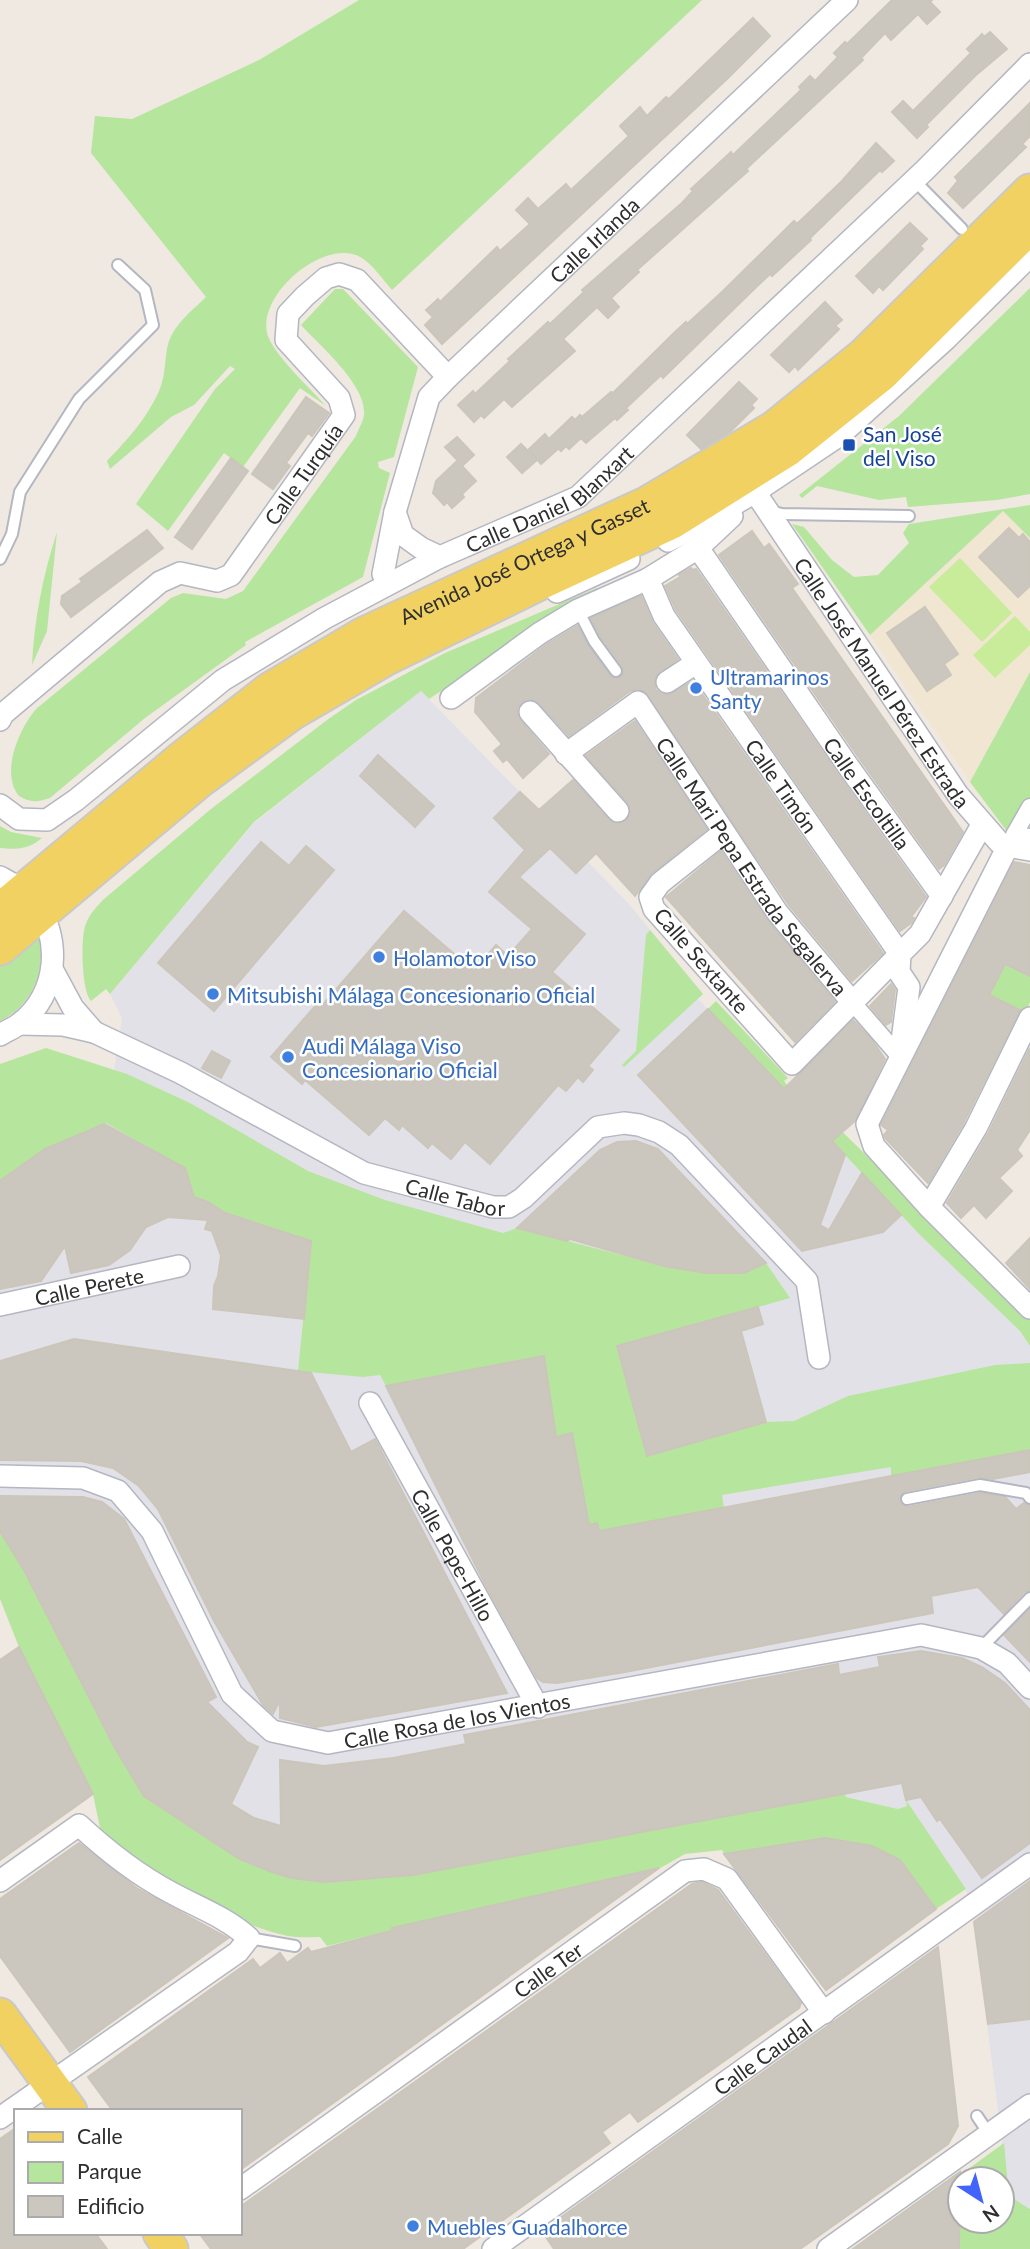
<svg xmlns="http://www.w3.org/2000/svg" width="1030" height="2249" font-family="Lato,sans-serif">
<style>
.industrial{fill:#e3e1e8}
.education{fill:#f0e6d1}
.green{fill:#b6e59e;fill-rule:evenodd}
.pitch{fill:#c9ec9a}
.building{fill:#cbc7bf;stroke:#cbc5ba;stroke-width:2}
.lines{fill:none;stroke-linecap:round;stroke-linejoin:round}
.service-casing{stroke:#b4b7c1;stroke-width:14}
.pedestrian-casing{stroke:#b4b7c1;stroke-width:19}
.minor-casing{stroke:#b4b7c1;stroke-width:24}
.primary-casing{stroke:#c9c9c9;stroke-width:37}
.service{stroke:#fff;stroke-width:10}
.pedestrian{stroke:#fff;stroke-width:16}
.minor{stroke:#fff;stroke-width:21}
.primary{stroke:#f2d163;stroke-width:33}
.transit-dot{fill:#1a4fb4;stroke:#fff;stroke-width:2.5}
.shop-dot{fill:#3f7fe0;stroke:#fff;stroke-width:2.5}
.labels{text-anchor:middle;dominant-baseline:central;stroke-width:5;stroke-linejoin:round;paint-order:stroke}
.street-label{font-size:21px;fill:#2e2e2e;stroke:#fff}
.transit-label{font-size:21px;fill:#164399;stroke:#fff;text-anchor:start}
.shop-label{font-size:21px;fill:#366cbe;stroke:#fff;text-anchor:start}
</style>
<rect width="100%" height="100%" fill="#efe9e1"/>
<path class="industrial" d="M421,691L628,903L703,994L698,999L920,1235L1020,1331L1030,1346V2209L1009,2196L974,1922L966,1889L907,1802V1806L898,1809L846,1797L845,1794L413,1875L325,1882L291,1878L238,1858L145,1797L115,1748L25,1572L0,1531V1181L43,1150L106,1123L122,1018L110,994L254,823Z"/>
<path class="education" d="M1004,510L1030,538V672L970,782L870,635Z"/>
<g class="green">
<path d="M359,0H702L392,290C383,280 373,265 362,258C326,235 254,296 268,336C275,356 311,389 326,406L300,388L243,467L224,453L168,531L136,504L215,389L235,369L230,366L194,405L171,417L110,469L107,461C128,439 150,415 161,386C165,374 165,361 167,349C171,326 191,312 206,297L91,153L95,116L132,119L259,60Z"/>
<path d="M1030,288V494L997,500L908,507L906,497L879,500L817,486L802,498L799,495L899,416Z"/>
<path d="M335,289H343L418,367L394,457L378,462L379,468L390,473L363,577L245,642L246,645L145,718L50,798C38,802 30,803 19,796C0,773 19,729 36,709L171,598L183,593L226,599L243,591L356,436C358,430 363,422 364,415C367,385 320,346 301,325Z"/>
<path d="M1030,505V538L1003,511L870,635L792,524L804,527L832,560L854,577L878,575L909,543L903,533L909,524Z"/>
<path d="M57,532L47,631L32,665C34,620 43,575 57,532Z"/>
<path d="M597,588L598,591L546,616L548,620L429,699L421,691L254,822L110,994L106,989L91,1001C82,991 81,946 84,931C86,918 95,908 104,899L211,809L327,720L356,700L445,653Z"/>
<path d="M1030,672V807L1009,834L970,782Z"/>
<path d="M0,826L11,832L42,838C29,849 17,850 0,848Z"/>
<path d="M650,930L703,994L624,1067L622,1065L636,1051L646,935Z"/>
<path d="M36,936L41,940C44,974 32,1005 0,1021V966Z"/>
<path d="M1005,965L1030,976V1002L1025,1013L989,995Z"/>
<path d="M716,1001L788,1078L784,1081L787,1085L792,1082L1030,1317V1346L1020,1331L920,1235L708,1009Z"/>
<path d="M46,1048L127,1074L190,1103L308,1171L385,1200L503,1233L517,1228L664,1266L706,1273H744L766,1263L790,1298L617,1347L648,1455L766,1422L794,1421L848,1396L995,1365L1030,1363V1451L891,1477V1467L722,1495L724,1508L599,1531L597,1523L589,1525L572,1434L556,1437L544,1356L386,1386L380,1375L363,1377L298,1371L311,1241L225,1213L208,1201L194,1197L185,1168L106,1123L43,1150L0,1181V1064Z"/>
<path d="M0,1531L25,1572L115,1748L145,1797L238,1858L291,1878L325,1882L413,1875L845,1794L846,1797L898,1809L907,1806L906,1800L966,1889L936,1909L900,1860L872,1846L820,1839L724,1854L722,1850L685,1854L655,1871L654,1869L393,1928V1930L327,1946L320,1937C310,1937 298,1938 288,1936C224,1923 153,1872 101,1833L93,1794L19,1647L0,1599Z"/>
<path d="M1004,2143L1009,2196L1030,2209V2249H957L960,2175ZM960,2179H1002V2221H960Z"/>
</g>
<g class="pitch">
<path d="M960,558L1012,613L982,642L929,587Z"/>
<path d="M1015,616L1030,632V645L995,678L973,655Z"/>
</g>
<g class="building">
<path d="M892,0H932L930,2L940,12L927,24L918,14L891,40L885,33L861,58L863,60L746,169L748,171L637,270L639,272L611,298L619,307L608,318L597,307L563,339L575,351L512,407L504,399L484,418L481,415L474,422L458,405L473,391L475,394L510,361L508,359L548,322L550,324L584,292L582,290L682,203L693,191L691,189L731,152L733,155L801,90L799,87L810,76L815,81L838,57L834,53L845,42L847,44Z"/>
<path d="M753,18L770,36L727,79L442,344L425,325L433,317L426,310L438,299L440,302L497,247L500,251L530,224L516,210L528,198L538,209L566,184L571,190L629,136L620,126L640,107L647,116L666,97L669,99Z"/>
<path d="M990,32L1007,49L976,75L926,125L928,127L917,138L892,112L903,101L913,111L971,53L967,49L982,34L984,37Z"/>
<path d="M1030,103V136L1022,144L1026,147L963,208L948,193L958,181L955,177Z"/>
<path d="M876,143L894,161L882,172L880,170L810,238L811,240L772,276L770,274L748,295L663,378L661,375L626,408L628,410L617,420L615,418L586,443L581,438L569,449L566,446L561,451L552,442L558,449L541,464L529,449L545,434L549,439L572,417L575,420L580,415L582,417L611,392L613,393L675,332L686,322L687,324L722,292L794,221L797,224L841,182Z"/>
<path d="M910,223L927,239L920,246L923,249L883,290L879,286L873,293L856,276Z"/>
<path d="M825,302L842,320L835,326L839,329L798,370L795,366L789,372L771,355Z"/>
<path d="M739,382L757,399L751,405L754,408L731,431L701,449L687,435Z"/>
<path d="M306,397L329,413L312,436L308,433L286,463L290,466L273,489L252,474Z"/>
<path d="M457,437L474,455L462,466L476,481L462,494L464,497L452,508L447,502L444,505L433,493L436,481L457,461L460,463L445,447Z"/>
<path d="M521,444L537,460L522,473L507,457Z"/>
<path d="M231,458L248,471L192,549L175,537Z"/>
<path d="M1009,528L1019,538L1023,534L1030,542V586L1018,597L979,557Z"/>
<path d="M147,530L163,548L71,617L61,604L62,596L82,582L80,579Z"/>
<path d="M752,531L764,548L769,544L798,584L792,588L963,832L944,865L939,869L859,758L719,555Z"/>
<path d="M691,568L693,570L696,569L837,773L926,897L911,917L914,918L911,923L900,931L676,610L665,586L680,577L679,575Z"/>
<path d="M641,596L653,623L678,659L656,676L654,682L656,690L662,694L668,695L693,681L883,953L852,981L788,904L644,691L638,689L630,691L569,736L539,703L528,699L522,702L517,709L520,720L549,754L523,778L507,759L503,762L494,751L502,744L475,712L476,698L547,644L577,626L588,645L610,676L613,678H620L623,674V667L601,637L591,618Z"/>
<path d="M925,607L958,654L944,664L951,675L927,691L887,633Z"/>
<path d="M635,721L707,829L652,873L635,896L596,853L576,873L550,848L519,877L585,934L552,972L619,1030L588,1066L593,1070L583,1082L578,1077L566,1091L558,1085L490,1164L465,1142L451,1159L432,1143L428,1148L402,1125L399,1130L385,1118L369,1135L305,1080L302,1084L271,1057L316,1005L320,1008L404,911L474,971L496,945L508,956L532,929L489,892L525,850L494,818L520,792L539,810L573,780L609,820L615,824L626,821L631,814L628,803L586,756Z"/>
<path d="M378,755L434,806L415,827L360,776Z"/>
<path d="M261,842L289,866L306,846L334,870L214,1011L158,963Z"/>
<path d="M721,851L767,920L835,1002L795,1042L666,897Z"/>
<path d="M1014,862L1030,865V976L1005,964L989,995L1020,1010L964,1122L928,1183L886,1139L884,1135L888,1130L881,1125Z"/>
<path d="M891,984L895,990L891,1022L886,1025L870,1006Z"/>
<path d="M708,1009L784,1089L853,1020L872,1040L885,1059L855,1121L832,1141L845,1155L820,1225L829,1230L862,1173L901,1215L883,1232L802,1251L638,1075Z"/>
<path d="M1030,1048V1130L1017,1150L1022,1156L999,1178L1012,1191L986,1218L974,1205L961,1218L947,1203L988,1134Z"/>
<path d="M212,1051L230,1061L221,1078L202,1068Z"/>
<path d="M104,1124L185,1168L194,1197L208,1202L225,1213L311,1241L304,1319L213,1309L214,1286L218,1276L221,1256L212,1231L205,1229L208,1220L168,1217L146,1227L130,1250L109,1265L71,1273L65,1246L41,1281L0,1289V1181L45,1149Z"/>
<path d="M636,1141L658,1149L766,1263L744,1273H706L664,1266L570,1239L567,1241L517,1228L600,1150L617,1142Z"/>
<path d="M1030,1238V1289L1006,1263Z"/>
<path d="M758,1307L763,1324L741,1331L766,1422L647,1456L617,1346Z"/>
<path d="M74,1339L311,1373L351,1452L375,1439L507,1693L316,1727L280,1718V1700L273,1714L263,1705L255,1691L214,1621L158,1509L139,1486L113,1468L81,1461L0,1460V1361Z"/>
<path d="M544,1356L556,1437L572,1433L589,1525L597,1523L599,1531L1030,1450V1472L993,1479L979,1477L906,1491L901,1494L899,1500L902,1505L908,1507L980,1493L1005,1497L1016,1509L1024,1503L1030,1506V1590L1024,1592L1004,1614L978,1587L931,1596L933,1613L625,1672L557,1683L543,1682L537,1678L485,1584L386,1386Z"/>
<path d="M0,1496L83,1497L102,1502L124,1519L216,1697L207,1702L247,1742L258,1747L231,1804L254,1818L281,1826L280,1760L324,1766L393,1758L466,1744L464,1735L838,1664L839,1675L880,1667L878,1657L921,1651L962,1658L982,1667L1005,1683L1030,1710V1843L982,1878L940,1819L937,1821L921,1797L906,1800L902,1783L413,1875L325,1882L291,1878L269,1871L238,1858L144,1796L115,1748L25,1572L0,1531Z"/>
<path d="M1030,1609V1662L1004,1635Z"/>
<path d="M19,1647L93,1794L0,1860V1660Z"/>
<path d="M825,1838L872,1846L900,1860L936,1909L826,1990L724,1854Z"/>
<path d="M79,1843L138,1889L228,1938L70,2052L0,1956V1899Z"/>
<path d="M659,1868L240,2170V2111H113L88,2077L253,1959L260,1968L280,1953L287,1963L308,1948L311,1952L394,1930L392,1928Z"/>
<path d="M1030,1881V2019L988,2024L974,1922Z"/>
<path d="M702,1882L718,1890L801,2003L799,2008L638,2122L630,2112L602,2132L610,2143L463,2249H211L199,2233H240V2207L692,1884Z"/>
<path d="M938,1947L958,2126L948,2144L800,2249H554L542,2231Z"/>
<path d="M16,2128V2233H95L107,2249H0V2139Z"/>
<path d="M960,2172L959,2249H853L911,2207Z"/>
</g>
<g class="lines">
<g class="service-casing">
<g id="service">
<path d="M914,180L962,229"/>
<path d="M770,511L782,514L909,516"/>
<path d="M0,559L12,534L20,492L79,399L153,325L145,290L118,265"/>
<path d="M578,610L594,641L616,671"/>
<path d="M907,1499L980,1485L1026,1493L1030,1498"/>
<path d="M981,1648L1030,1598"/>
<path d="M249,1938L295,1946"/>
<path d="M977,2116L989,2134"/>
</g>
</g>
<g class="pedestrian-casing">
<g id="pedestrian">
<path d="M1030,807L1014,835L1030,837"/>
<path d="M853,1003L900,1057"/>
</g>
</g>
<g class="minor-casing">
<g id="minor">
<path id="s1" d="M755,492L958,795L999,842L1008,846L1030,850"/>
<path d="M395,512L403,535L421,548L440,557"/>
<path d="M668,541L701,524L755,492L840,435L946,339L1030,256"/>
<path id="s2" d="M698,548L848,766L942,896"/>
<path id="s3" d="M383,574L395,512L429,397L448,377L847,0"/>
<path id="s4" d="M648,579L664,616L900,954L792,1064L654,909L650,897L660,883L723,833"/>
<path d="M557,592L629,559"/>
<path d="M667,682L696,663"/>
<path d="M451,698L540,633L578,610L648,579L698,548L732,516"/>
<path d="M530,712L618,811"/>
<path id="s5" d="M0,720L3,714L160,582L180,573L217,581L231,575L344,415L339,398L286,340L288,314L305,296L326,278L339,274L357,280L448,377"/>
<path id="s6" d="M566,754L638,702L777,912L853,1003"/>
<path id="s7" d="M0,805L19,819L47,820L76,800L223,680L325,618L440,557L578,497L925,170L1030,64"/>
<path d="M1008,846L867,1124L874,1146L929,1207L1030,1308"/>
<path d="M0,877C11,883 23,889 32,898C63,935 59,995 19,1024C14,1028 6,1031 0,1035"/>
<path d="M52,969L73,1008L94,1032"/>
<path id="s8" d="M20,1024L63,1025L94,1032L181,1073L364,1173L493,1207H509L523,1198L598,1127L624,1123L639,1125L659,1132L679,1145L807,1281L819,1358"/>
<path d="M902,1041L909,987L899,972L900,954L920,934L982,825"/>
<path d="M929,1207L976,1128L1030,1018"/>
<path id="s9" d="M0,1305L179,1266"/>
<path id="s10" d="M370,1403L538,1707"/>
<path id="s11" d="M0,1476L83,1478L118,1491L152,1531L232,1694L272,1731L328,1743L921,1635L981,1648L1007,1663L1030,1688"/>
<path d="M0,1881L79,1825C106,1850 136,1874 170,1892C197,1907 226,1917 249,1938L238,1952L0,2118"/>
<path id="s12" d="M240,2189L685,1871L704,1869L727,1879L824,2013"/>
<path id="s13" d="M493,2249L1030,1864"/>
<path d="M828,2249L1030,2105"/>
</g>
</g>
<g class="primary-casing">
<g id="primary">
<path id="s14" d="M0,910L182,758L269,690L364,634L648,503L774,428L865,354L1030,191"/>
<path d="M0,948L199,781L292,713L385,659L542,582L672,522L787,450L882,374L1030,227"/>
<path d="M0,2015L70,2111"/>
<path d="M160,2233L171,2249"/>
</g>
</g>
<use href="#service" class="service"/>
<use href="#pedestrian" class="pedestrian"/>
<use href="#minor" class="minor"/>
<use href="#primary" class="primary"/>
</g>
<rect class="transit-dot" x="842" y="438" width="14" height="14" rx="3.5"/>
<g class="shop-dot">
<circle cx="696" cy="688" r="7"/>
<circle cx="379" cy="957" r="7"/>
<circle cx="213" cy="994" r="7"/>
<circle cx="288" cy="1057" r="7"/>
<circle cx="413" cy="2226" r="7"/>
</g>
<g class="labels">
<g class="street-label">
<text stroke="none"><textPath href="#s3" startOffset="411">Calle Irlanda</textPath></text>
<text stroke="none"><textPath href="#s5" startOffset="411">Calle Turquía</textPath></text>
<text stroke="none"><textPath href="#s7" startOffset="651">Calle Daniel Blanxart</textPath></text>
<text stroke="none"><textPath href="#s14" startOffset="634">Avenida José Ortega y Gasset</textPath></text>
<text stroke="none"><textPath href="#s1" startOffset="229">Calle José Manuel Pérez Estrada</textPath></text>
<text stroke="none"><textPath href="#s4" startOffset="247">Calle Timón</textPath></text>
<text stroke="none"><textPath href="#s2" startOffset="298">Calle Escoltilla</textPath></text>
<text stroke="none"><textPath href="#s6" startOffset="289">Calle Mari Pepa Estrada Segalerva</textPath></text>
<text transform="translate(702 960) rotate(49)">Calle Sextante</text>
<text stroke="none"><textPath href="#s8" startOffset="474">Calle Tabor</textPath></text>
<text stroke="none"><textPath href="#s9" startOffset="91">Calle Perete</textPath></text>
<text stroke="none"><textPath href="#s10" startOffset="173">Calle Pepe-Hillo</textPath></text>
<text stroke="none"><textPath href="#s11" startOffset="597">Calle Rosa de los Vientos</textPath></text>
<text stroke="none"><textPath href="#s12" startOffset="378">Calle Ter</textPath></text>
<text stroke="none"><textPath href="#s13" startOffset="331">Calle Caudal</textPath></text>
</g>
<g class="transit-label">
<text x="863" y="433">San José<tspan x="863" dy="24">del Viso</tspan></text>
</g>
<g class="shop-label">
<text x="710" y="676">Ultramarinos<tspan x="710" dy="24">Santy</tspan></text>
<text x="393" y="957">Holamotor Viso</text>
<text x="227" y="994">Mitsubishi Málaga Concesionario Oficial</text>
<text x="302" y="1045">Audi Málaga Viso<tspan x="302" dy="24">Concesionario Oficial</tspan></text>
<text x="427" y="2226">Muebles Guadalhorce</text>
</g>
</g>
<rect x="14" y="2109" width="228" height="126" fill="#ffffff" stroke="#ababab" stroke-width="2"/>
<rect x="28" y="2132" width="35" height="10" fill="#f2d163" stroke="#ababab" stroke-width="2"/>
<text x="77" y="2144" font-size="21" fill="#2e2e2e">Calle</text>
<rect x="28" y="2162" width="35" height="21" fill="#b6e59e" stroke="#ababab" stroke-width="2"/>
<text x="77" y="2179" font-size="21" fill="#2e2e2e">Parque</text>
<rect x="28" y="2196" width="35" height="21" fill="#cbc7bf" stroke="#ababab" stroke-width="2"/>
<text x="77" y="2214" font-size="21" fill="#2e2e2e">Edificio</text>
<g transform="translate(981 2200) rotate(144)"><circle r="33" fill="#ffffff" stroke="#ababab" stroke-width="2"/>
<path d="M0-5L12 26L0 18L-12 26Z" fill="#4264fb"/>
<text y="-10" font-size="19" font-weight="bold" text-anchor="middle" fill="#2e2e2e">N</text>
</g>
</svg>
